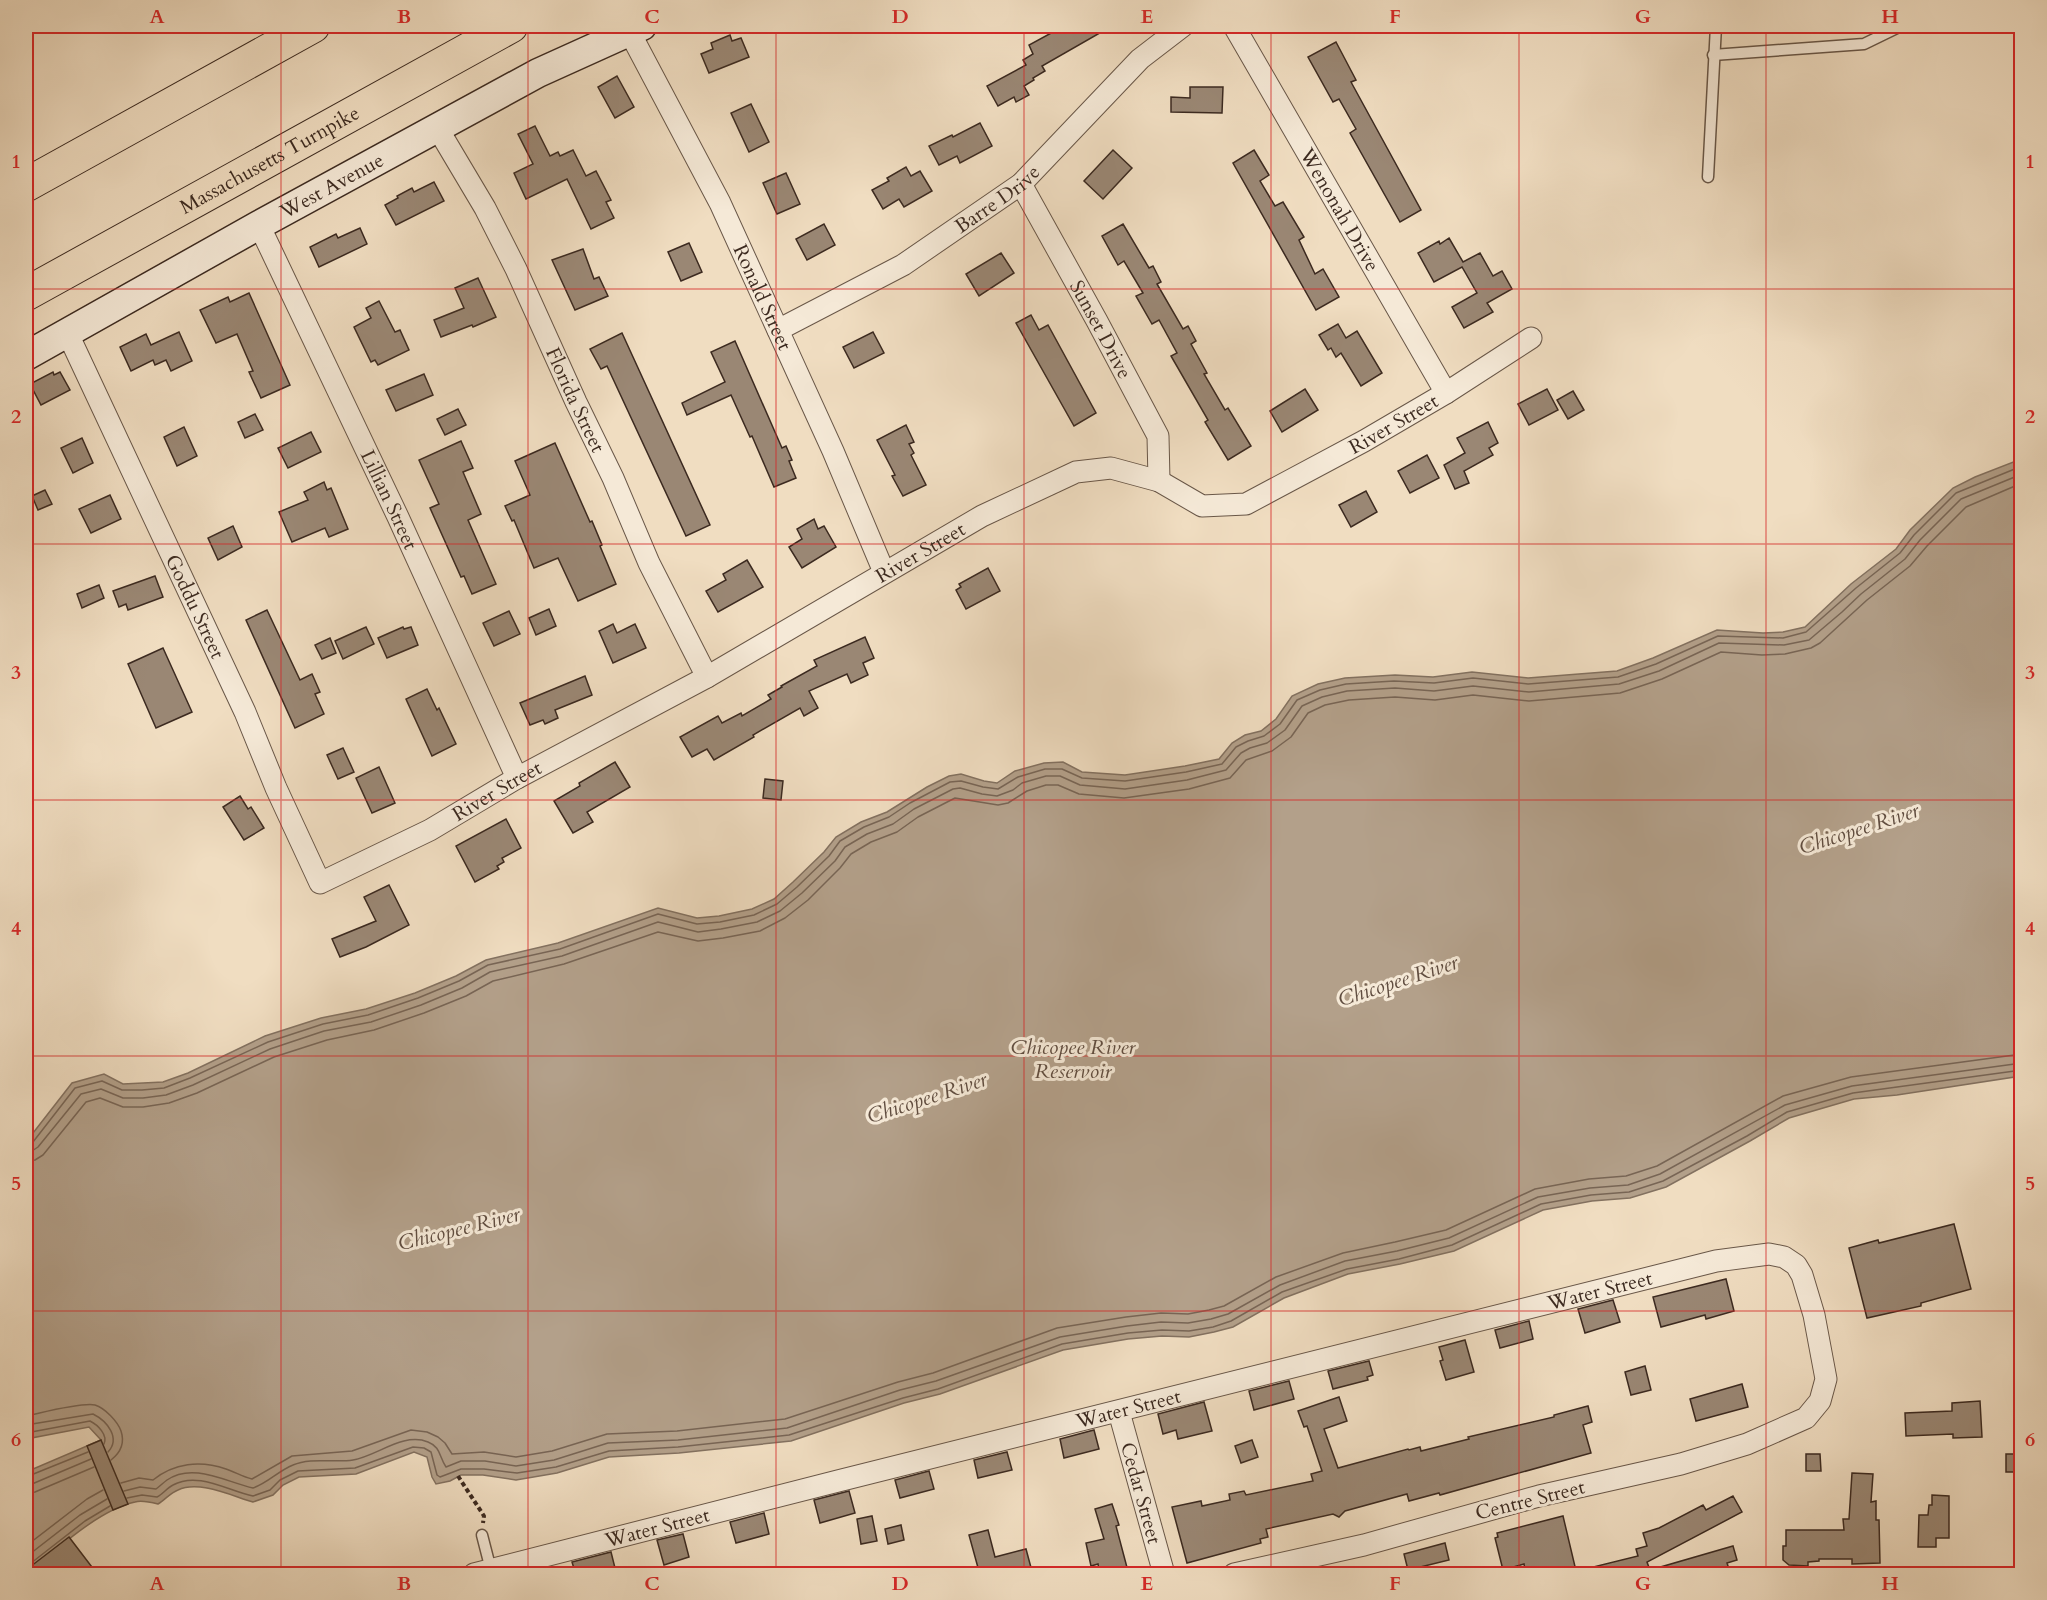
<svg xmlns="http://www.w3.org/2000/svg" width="2047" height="1600" font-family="Cardo,serif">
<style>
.water{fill:#b3a08a;stroke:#837160;stroke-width:1.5}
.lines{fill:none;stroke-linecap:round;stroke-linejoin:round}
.shore{stroke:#786555;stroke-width:1.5}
.building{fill:#9a8774;stroke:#3c2a20;stroke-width:1.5}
.lane-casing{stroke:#695748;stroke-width:13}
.street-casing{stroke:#695748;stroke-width:23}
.secondary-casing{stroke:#3c2a20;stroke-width:31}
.highway-casing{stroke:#3c2a20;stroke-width:35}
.path{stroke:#3c2a20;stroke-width:4;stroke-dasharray:4.5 3;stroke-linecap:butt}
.lane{stroke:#f5e9d7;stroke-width:10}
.street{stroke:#f5e9d7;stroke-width:21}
.secondary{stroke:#f5e9d7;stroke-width:28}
.highway{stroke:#f0ddc1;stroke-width:33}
.grid{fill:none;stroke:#d62828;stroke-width:1.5;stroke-opacity:0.55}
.labels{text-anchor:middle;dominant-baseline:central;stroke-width:6;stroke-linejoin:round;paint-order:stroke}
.street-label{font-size:20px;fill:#3c2a20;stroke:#f5e9d7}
.water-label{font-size:21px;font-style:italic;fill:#604d40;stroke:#f5e9d7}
.neatline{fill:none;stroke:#d62828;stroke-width:2}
.grid-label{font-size:20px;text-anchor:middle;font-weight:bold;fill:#d62828}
</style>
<rect width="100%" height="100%" fill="#f0ddc1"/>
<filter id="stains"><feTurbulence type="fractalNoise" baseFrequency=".00333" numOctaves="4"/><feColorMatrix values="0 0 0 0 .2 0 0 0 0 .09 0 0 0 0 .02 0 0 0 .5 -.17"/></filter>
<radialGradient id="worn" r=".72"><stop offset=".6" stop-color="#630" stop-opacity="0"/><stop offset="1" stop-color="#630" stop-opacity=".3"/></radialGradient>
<path class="water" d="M2021,459V1076L1897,1095L1854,1099L1789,1118L1750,1141L1666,1187L1630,1198L1592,1201L1543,1210L1454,1251L1400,1264L1348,1274L1284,1298L1233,1327L1214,1332L1189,1337L1162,1336L1128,1339L1063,1350L940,1394L904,1403L791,1441L679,1453L609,1457L557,1473L516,1480L483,1475H461L450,1481L436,1484L432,1477L427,1457L414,1452L356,1474L299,1477L283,1485L273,1495L253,1502C232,1496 199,1480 178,1490C170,1493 165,1500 158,1504C150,1502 142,1500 135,1502C98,1510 55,1551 26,1574V1472L101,1440L89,1427L26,1439V1142L72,1083L104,1074L123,1084L163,1082L188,1073L265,1036L321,1018L366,1009L415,993L456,976L486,960L558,943L658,908L697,918L719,916L752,909L774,899L793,882L824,852L836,837L861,822L887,812L927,787L949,776L961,774L984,781L997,783L1015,771L1044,763L1063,762L1082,772L1125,775L1185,766L1219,759L1232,743L1245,735L1261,731L1276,719L1292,696L1318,684L1345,678L1395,675L1433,677L1472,672L1528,678L1617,671L1653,658L1717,630L1763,633L1783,632L1805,627L1851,584L1896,549L1910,530L1953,488L1975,477Z"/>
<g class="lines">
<g class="shore">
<path d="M26,1145L33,1142L75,1088L102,1081L122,1090H142L164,1088L190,1078L268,1042L323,1024L368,1015L418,998L459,981L488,965L560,949L658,914L697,924L720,922L754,915L777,904L797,887L829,856L840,841L864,827L889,817L910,803L950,782L961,781L983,787L998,789L1018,777L1045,769H1062L1082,778L1125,781L1186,772L1222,764L1236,747L1248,741L1264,736L1280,724L1297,700L1320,690L1346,684L1394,681L1434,683L1473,678L1528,684L1618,677L1656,664L1718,636L1783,638L1806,632L1856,588L1900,553L1914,535L1956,493L2022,466"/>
<path d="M26,1152L32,1151L38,1147L81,1094L101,1089L123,1098H143L166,1095L193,1085L270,1049L324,1031L371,1022L421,1005L462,988L490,972L562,956L658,922L698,932L721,929L757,922L780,911L802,893L835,861L845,847L867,834L893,824L914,809L953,789L960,788L982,794L997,796L1013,790L1022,783L1046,776H1060L1080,785L1125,789L1187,780L1226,770L1241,753L1250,748L1267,743L1285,730L1302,706L1322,697L1347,691L1395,688L1434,691L1473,686L1529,692L1619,684L1659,671L1719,643L1784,645L1809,640L1842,612L1861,594L1905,559L1920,540L1961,499L2022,474"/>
<path d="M26,1161L35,1160L43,1155L86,1102L100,1098L123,1107H143L169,1103L197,1093L274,1057L327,1040L374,1030L424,1013L466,996L493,981L564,964L658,932L698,941L723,938L760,931L785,918L808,900L840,868L851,854L871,842L897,832L918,817L955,798L998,805L1008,803L1027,791L1046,785H1058L1079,794L1124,798L1189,789L1230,778L1246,760L1272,751L1291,737L1308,713L1325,705L1349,700L1395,697L1435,700L1473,695L1529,701L1620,693L1662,679L1721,652L1762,655L1785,654L1811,648L1820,643L1867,600L1910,566L1927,546L1966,507L2022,483"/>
<path d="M26,1416C41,1413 82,1402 95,1405C105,1408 118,1422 121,1431C125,1443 120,1453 111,1460"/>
<path d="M26,1425L93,1414C107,1421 121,1438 108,1452"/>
<path d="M26,1433L90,1421C98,1425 108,1435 104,1444"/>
<path d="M26,1477L88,1452"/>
<path d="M121,1483L139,1478L153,1480C174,1463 200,1460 226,1469C235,1472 243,1477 252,1479L292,1456L352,1451L411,1430L427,1432L438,1437L445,1443L452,1454L484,1452L516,1457L552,1451L607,1434L677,1431L785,1419L898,1382L933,1373L1057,1328L1126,1317L1161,1313L1188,1314L1209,1310L1224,1306L1276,1277L1343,1253L1395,1242L1446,1230L1535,1189L1589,1179L1626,1176L1657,1166L1783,1096L1851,1077L2022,1054"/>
<path d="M26,1484H32L91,1459"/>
<path d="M124,1491L140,1487L156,1489C160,1486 163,1483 167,1480C193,1462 226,1482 253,1488C268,1483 278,1471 293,1465C311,1457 334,1463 353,1460C377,1456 403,1432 428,1442C441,1447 439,1457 446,1467L461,1461H485L516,1466L554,1460L608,1443L678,1440L787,1428L900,1390L936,1381L1060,1337L1127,1326L1161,1322L1188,1323L1211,1319L1228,1314L1280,1285L1345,1261L1397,1251L1449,1238L1538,1197L1590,1188L1628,1185L1660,1174L1785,1105L1852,1086L2022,1063"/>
<path d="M26,1493L35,1492L94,1467"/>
<path d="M127,1498L142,1495L157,1497C163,1494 167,1488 173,1485C198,1471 228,1491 253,1496L270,1490L280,1480L298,1471L355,1468L413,1447L424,1448L431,1452L437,1475L440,1477L461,1469H484L517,1473L556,1467L609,1451L678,1447L789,1435L903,1398L938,1389L1062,1344L1128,1333L1162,1330L1189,1331L1213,1327L1231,1321L1282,1292L1347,1269L1399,1259L1452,1245L1541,1204L1591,1195L1629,1192L1663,1181L1747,1136L1787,1112L1853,1093L2022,1070"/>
<path d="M26,1546L87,1499L103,1490"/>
<path d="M26,1557L80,1515L107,1499"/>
<path d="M26,1567L85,1521L110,1506"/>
</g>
</g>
<g class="building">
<path d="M1064,26H1112L1042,66L1045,71L1033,78L1034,80L1024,86L1029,95L1016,102L1014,97L998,106L987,86L1026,65L1023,60L1033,54L1029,45Z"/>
<path d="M730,35L732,41L741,38L749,57L709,73L701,54L713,49L711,43Z"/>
<path d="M1336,42L1356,80L1351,82L1421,210L1400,222L1350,133L1356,129L1339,99L1333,102L1308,57Z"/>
<path d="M617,76L634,107L615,118L598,87Z"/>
<path d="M1190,87H1223L1222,113L1171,112V97L1190,98Z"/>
<path d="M751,104L769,142L749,152L731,113Z"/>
<path d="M980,123L992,146L960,163L957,156L939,165L929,146L952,135L953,137Z"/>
<path d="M535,126L550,156L558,152L560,156L573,150L586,176L596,171L611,200L606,202L614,218L591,229L567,179L526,199L514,173L533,164L518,134Z"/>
<path d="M1113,150L1132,168L1103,199L1084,181Z"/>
<path d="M1254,150L1269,175L1260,181L1275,206L1283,202L1304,237L1299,240L1315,274L1323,269L1339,297L1316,310L1233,163Z"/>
<path d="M906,167L911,176L920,171L932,191L904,207L899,199L883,209L872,190L889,181L887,178Z"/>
<path d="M786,173L800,204L777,214L763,183Z"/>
<path d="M434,182L444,201L396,225L385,205L398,198L397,196L412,188L414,192Z"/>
<path d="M824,224L835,245L807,260L796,239Z"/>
<path d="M1123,224L1149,268L1153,266L1161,282L1157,284L1183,329L1188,326L1196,341L1191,344L1207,373L1204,374L1225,410L1228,408L1251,446L1228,460L1205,422L1208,420L1171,356L1177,353L1159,320L1152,324L1136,296L1143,293L1124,261L1118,265L1102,236Z"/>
<path d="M360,228L367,244L319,267L310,247L336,234L338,238Z"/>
<path d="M1449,238L1463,262L1480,253L1493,276L1502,271L1512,289L1487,303L1493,312L1464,328L1452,307L1477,293L1462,267L1434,282L1418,253L1439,241L1440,244Z"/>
<path d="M689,243L702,272L681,281L668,252Z"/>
<path d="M583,249L594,279L599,277L608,296L575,310L552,260Z"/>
<path d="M1001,253L1014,273L979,296L966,274Z"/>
<path d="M478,278L496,317L473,327L472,325L441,337L434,320L464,308L455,288Z"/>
<path d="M249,293L290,385L261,398L249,372L253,371L237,334L216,343L200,310L228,297L230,302Z"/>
<path d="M379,301L395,332L400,330L409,350L378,365L375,360L371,362L354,327L371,318L366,308Z"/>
<path d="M1031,315L1039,330L1048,325L1096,413L1074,426L1016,323Z"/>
<path d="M1338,324L1346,338L1357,331L1382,373L1361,386L1341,353L1336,357L1331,348L1328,350L1319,335Z"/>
<path d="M179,332L192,361L171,371L166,360L155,365L153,360L131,371L120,347L146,334L151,345Z"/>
<path d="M873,332L884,353L854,368L843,347Z"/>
<path d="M622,333L710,525L686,536L607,366L601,369L590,349Z"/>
<path d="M735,341L782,448L786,446L792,460L789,461L796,478L774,487L752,436L750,437L731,395L687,415L682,403L725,382L711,352Z"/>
<path d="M53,372L54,375L60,372L70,390L41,405L30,384Z"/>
<path d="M424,374L433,395L396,411L386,390Z"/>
<path d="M1305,389L1318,410L1282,432L1270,411Z"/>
<path d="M1547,389L1558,410L1529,425L1518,404Z"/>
<path d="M1573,391L1584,410L1568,419L1557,400Z"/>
<path d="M458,409L466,425L445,435L437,419Z"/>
<path d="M255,414L263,430L245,438L238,422Z"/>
<path d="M1488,422L1498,443L1489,448L1493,455L1464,471L1469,483L1455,489L1444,465L1465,453L1457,438Z"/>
<path d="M906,425L914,442L909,444L914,453L911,455L926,485L903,496L892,476L895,475L877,440Z"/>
<path d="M184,427L197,456L177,466L164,437Z"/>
<path d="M311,432L321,452L288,468L278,448Z"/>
<path d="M82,438L93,463L73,473L61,448Z"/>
<path d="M461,441L473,468L463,472L481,514L468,520L496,584L472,594L464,576L461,577L430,508L439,504L419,460Z"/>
<path d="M555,443L590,522L592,521L602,545L600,546L616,584L578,601L558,558L534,568L514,520L512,521L505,506L530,495L515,461Z"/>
<path d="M1427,455L1439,478L1410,493L1398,471Z"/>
<path d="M324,482L327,490L331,488L348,529L329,537L325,528L292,542L279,512L308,500L304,492Z"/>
<path d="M45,490L52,504L38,510L32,496Z"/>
<path d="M1366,491L1377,512L1351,527L1339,505Z"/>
<path d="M110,495L121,519L91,533L79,509Z"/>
<path d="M814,519L818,529L824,526L836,547L802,568L789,547L802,539L797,529Z"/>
<path d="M233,526L242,547L218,560L208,538Z"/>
<path d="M747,560L763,587L718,612L706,591L726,580L723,574Z"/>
<path d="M988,568L1000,591L966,609L956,590L961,587L959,584Z"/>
<path d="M155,576L163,597L128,610L126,604L119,607L113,591Z"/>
<path d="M99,585L104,598L82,608L77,594Z"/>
<path d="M549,609L556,626L536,635L529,618Z"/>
<path d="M267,610L300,680L312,674L320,692L315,694L324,714L295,728L246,620Z"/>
<path d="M509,611L520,634L494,646L483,623Z"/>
<path d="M613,624L617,633L635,624L646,648L613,663L599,631Z"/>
<path d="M366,627L374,644L343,659L335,641Z"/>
<path d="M403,627L404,629L411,627L418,645L387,658L378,638Z"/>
<path d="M865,637L874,658L863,663L868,675L851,683L847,674L809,691L818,708L804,716L800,708L753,735L754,737L714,760L707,749L692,757L680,737L718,716L722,723L741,713L742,716L771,699L768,695L782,687L781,686L817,666L814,660Z"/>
<path d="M330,638L336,653L322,659L315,645Z"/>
<path d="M163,648L192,712L156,728L128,664Z"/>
<path d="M585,676L592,695L555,710L558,718L545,724L543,720L530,725L520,703Z"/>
<path d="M427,689L437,710L439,708L456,744L432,756L406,699Z"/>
<path d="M343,748L354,772L338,779L327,755Z"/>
<path d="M615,762L630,787L587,812L593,822L573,833L554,801L580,786L579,783Z"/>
<path d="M379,767L395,803L372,813L356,778Z"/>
<path d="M765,779L783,781L781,800L763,798Z"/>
<path d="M240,796L248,809L251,807L264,828L244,840L223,807Z"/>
<path d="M506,819L521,848L502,858L504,862L497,866L499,869L475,882L456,846Z"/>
<path d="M389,885L409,925L366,947L340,957L332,939L376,921L364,897Z"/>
<path d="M1954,1224L1971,1289L1921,1303V1306L1867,1318L1849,1248L1878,1240L1879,1243Z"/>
<path d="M1726,1279L1734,1311L1706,1319L1705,1315L1661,1327L1653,1297Z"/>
<path d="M1613,1300L1620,1322L1585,1333L1578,1309Z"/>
<path d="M1529,1321L1533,1339L1500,1348L1495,1330Z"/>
<path d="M1465,1340L1474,1372L1446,1380L1440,1361L1443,1360L1439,1347Z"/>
<path d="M1369,1361L1373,1375L1367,1377L1368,1380L1333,1389L1328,1371Z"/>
<path d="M1645,1366L1651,1390L1631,1395L1625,1372Z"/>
<path d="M1289,1381L1294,1399L1254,1410L1249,1391Z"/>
<path d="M1742,1384L1748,1407L1696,1421L1690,1399Z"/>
<path d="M1339,1397L1347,1421L1324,1429L1338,1468L1408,1449L1409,1450L1420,1447L1421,1451L1469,1439L1468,1437L1554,1417V1415L1588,1406L1592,1422L1583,1425L1591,1453L1440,1495L1439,1493L1409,1501L1407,1494L1345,1511L1339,1517L1333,1514L1266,1529L1268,1537L1260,1539L1261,1543L1187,1563L1172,1507L1201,1501L1202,1506L1230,1500L1229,1494L1244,1491L1246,1495L1313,1481L1311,1474L1322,1471L1307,1426L1304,1427L1298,1411Z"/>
<path d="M1980,1401L1982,1437L1953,1438V1434L1906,1436L1905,1413L1952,1411V1403Z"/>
<path d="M1204,1402L1212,1431L1178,1439L1176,1430L1163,1434L1158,1414Z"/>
<path d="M1094,1430L1099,1449L1064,1458L1060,1439Z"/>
<path d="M101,1440L128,1504L113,1510L87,1446Z"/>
<path d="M1252,1440L1258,1457L1241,1463L1235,1446Z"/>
<path d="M1007,1452L1012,1470L978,1478L974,1460Z"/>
<path d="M1806,1454H1820L1821,1471H1806Z"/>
<path d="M2006,1454H2020L2021,1472H2006Z"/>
<path d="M929,1471L934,1489L900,1498L895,1480Z"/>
<path d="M1852,1473L1873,1474L1871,1502L1876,1501V1520H1879L1880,1563L1852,1564V1559H1819V1561L1808,1562V1566L1789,1565L1783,1560V1546H1786V1530H1844L1843,1519H1849Z"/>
<path d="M849,1491L855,1513L820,1523L814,1500Z"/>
<path d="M1932,1495L1949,1496V1538H1936V1547H1918L1919,1515H1928L1929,1505H1932Z"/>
<path d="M1733,1496L1742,1512L1647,1562L1650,1570L1733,1546L1737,1560L1727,1563L1731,1575H1585V1569L1638,1556L1636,1549L1647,1546L1643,1533L1659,1528L1703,1505L1706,1510Z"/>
<path d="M1112,1504L1119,1525L1116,1526L1129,1575H1100L1098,1564L1091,1566L1086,1543L1104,1539L1095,1509Z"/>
<path d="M764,1513L769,1534L736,1543L730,1522Z"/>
<path d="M872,1516L877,1541L861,1544L857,1519Z"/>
<path d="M1563,1516L1577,1575H1526L1524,1564L1503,1570L1495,1538L1498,1537L1497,1533Z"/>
<path d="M901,1525L904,1540L888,1544L885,1529Z"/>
<path d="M988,1530L995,1557L1026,1549L1033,1575H980L969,1535Z"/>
<path d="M683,1534L689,1557L664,1565L657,1540Z"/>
<path d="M69,1537L98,1575H26V1570Z"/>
<path d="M1445,1543L1449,1560L1408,1570L1404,1554Z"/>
<path d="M611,1552L615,1568L604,1571L605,1575H576L572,1562Z"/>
</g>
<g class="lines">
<g class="lane-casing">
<g id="lane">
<path d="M1713,55L1864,44L1901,26"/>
<path d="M1708,177L1716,26"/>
<path d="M482,1535L491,1570"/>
</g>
</g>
<g class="street-casing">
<g id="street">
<path id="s1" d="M1234,26L1446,393"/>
<path id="s2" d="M629,31L720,203L833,451L884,572"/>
<path id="s3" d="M438,129L485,208L516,269L576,402L613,478L649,563L707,677"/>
<path id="s4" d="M1021,184L1097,321L1158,436L1159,481"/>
<path id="s5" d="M259,225L398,517L517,778"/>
<path id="s6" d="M778,330L903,265L1021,184L1140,59L1183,26"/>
<path id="s7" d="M67,332L245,712L276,788L320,883L430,830L517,778L707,677L982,516L1076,472L1111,468L1159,481L1202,506L1246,504L1364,441L1446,393L1531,338"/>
<path id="s8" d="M1119,1412L1164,1574"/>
<path id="s9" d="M474,1574L838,1481L1716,1261L1769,1254L1784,1257L1796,1265L1802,1275L1814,1315L1826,1379L1820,1401L1806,1418L1747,1444L1681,1464L1539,1496L1364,1545L1234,1574"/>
</g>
</g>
<g class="secondary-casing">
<g id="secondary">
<path id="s10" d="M26,356L259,225L538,73L642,26"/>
</g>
</g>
<g class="highway-casing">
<g id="highway">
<path d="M26,185L313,26"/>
<path id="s11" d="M26,294L511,26"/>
</g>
</g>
<path class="path" d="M458,1476L484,1516L483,1523"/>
<use href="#lane" class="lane"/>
<use href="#street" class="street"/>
<use href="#secondary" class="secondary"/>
<use href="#highway" class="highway"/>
</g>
<path class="grid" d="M281,26V1574M528,26V1574M776,26V1574M1024,26V1574M1271,26V1574M1519,26V1574M1766,26V1574M26,289H2022M26,544H2022M26,800H2022M26,1056H2022M26,1311H2022"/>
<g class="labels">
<g class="street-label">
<text stroke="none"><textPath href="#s11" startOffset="278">Massachusetts Turnpike</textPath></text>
<text stroke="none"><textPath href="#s10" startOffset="350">West Avenue</textPath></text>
<text stroke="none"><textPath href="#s6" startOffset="256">Barre Drive</textPath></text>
<text stroke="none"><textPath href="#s1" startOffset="212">Wenonah Drive</textPath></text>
<text stroke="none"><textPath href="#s2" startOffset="298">Ronald Street</textPath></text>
<text stroke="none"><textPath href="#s4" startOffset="166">Sunset Drive</textPath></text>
<text stroke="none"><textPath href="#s3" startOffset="304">Florida Street</textPath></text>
<text stroke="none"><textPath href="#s7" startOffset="1814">River Street</textPath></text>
<text stroke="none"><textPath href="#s5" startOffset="304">Lillian Street</textPath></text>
<text stroke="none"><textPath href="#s7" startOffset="1292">River Street</textPath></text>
<text stroke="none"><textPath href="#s7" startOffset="303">Goddu Street</textPath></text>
<text stroke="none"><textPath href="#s7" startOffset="806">River Street</textPath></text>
<text stroke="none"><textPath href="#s9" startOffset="1161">Water Street</textPath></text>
<text stroke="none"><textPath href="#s9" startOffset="675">Water Street</textPath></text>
<text stroke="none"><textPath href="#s8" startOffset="84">Cedar Street</textPath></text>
<text transform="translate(1530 1500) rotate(-14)">Centre Street</text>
<text stroke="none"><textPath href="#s9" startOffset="189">Water Street</textPath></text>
</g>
<g class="water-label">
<text transform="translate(1859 829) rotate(-18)">Chicopee River</text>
<text transform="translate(1398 981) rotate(-18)">Chicopee River</text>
<text x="1073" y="1047">Chicopee River<tspan x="1073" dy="24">Reservoir</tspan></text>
<text transform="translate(927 1098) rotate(-18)">Chicopee River</text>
<text transform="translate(459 1229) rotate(-14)">Chicopee River</text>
</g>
</g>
<rect width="2047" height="1600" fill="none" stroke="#f0ddc1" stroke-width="66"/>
<rect x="33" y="33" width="1981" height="1534" class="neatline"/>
<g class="grid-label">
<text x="157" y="23">A</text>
<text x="404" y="23">B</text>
<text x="652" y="23">C</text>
<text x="900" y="23">D</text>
<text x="1147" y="23">E</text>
<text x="1395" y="23">F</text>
<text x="1643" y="23">G</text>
<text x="1890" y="23">H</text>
<text x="16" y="168">1</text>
<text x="2030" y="168">1</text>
<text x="16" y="423">2</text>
<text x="2030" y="423">2</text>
<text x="16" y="679">3</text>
<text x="2030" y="679">3</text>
<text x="16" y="935">4</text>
<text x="2030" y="935">4</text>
<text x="16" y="1190">5</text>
<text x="2030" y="1190">5</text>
<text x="16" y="1446">6</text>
<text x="2030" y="1446">6</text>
<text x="157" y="1590">A</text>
<text x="404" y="1590">B</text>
<text x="652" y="1590">C</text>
<text x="900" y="1590">D</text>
<text x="1147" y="1590">E</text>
<text x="1395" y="1590">F</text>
<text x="1643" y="1590">G</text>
<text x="1890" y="1590">H</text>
</g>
<rect width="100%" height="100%" filter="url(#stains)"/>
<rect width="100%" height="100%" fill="url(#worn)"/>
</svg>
